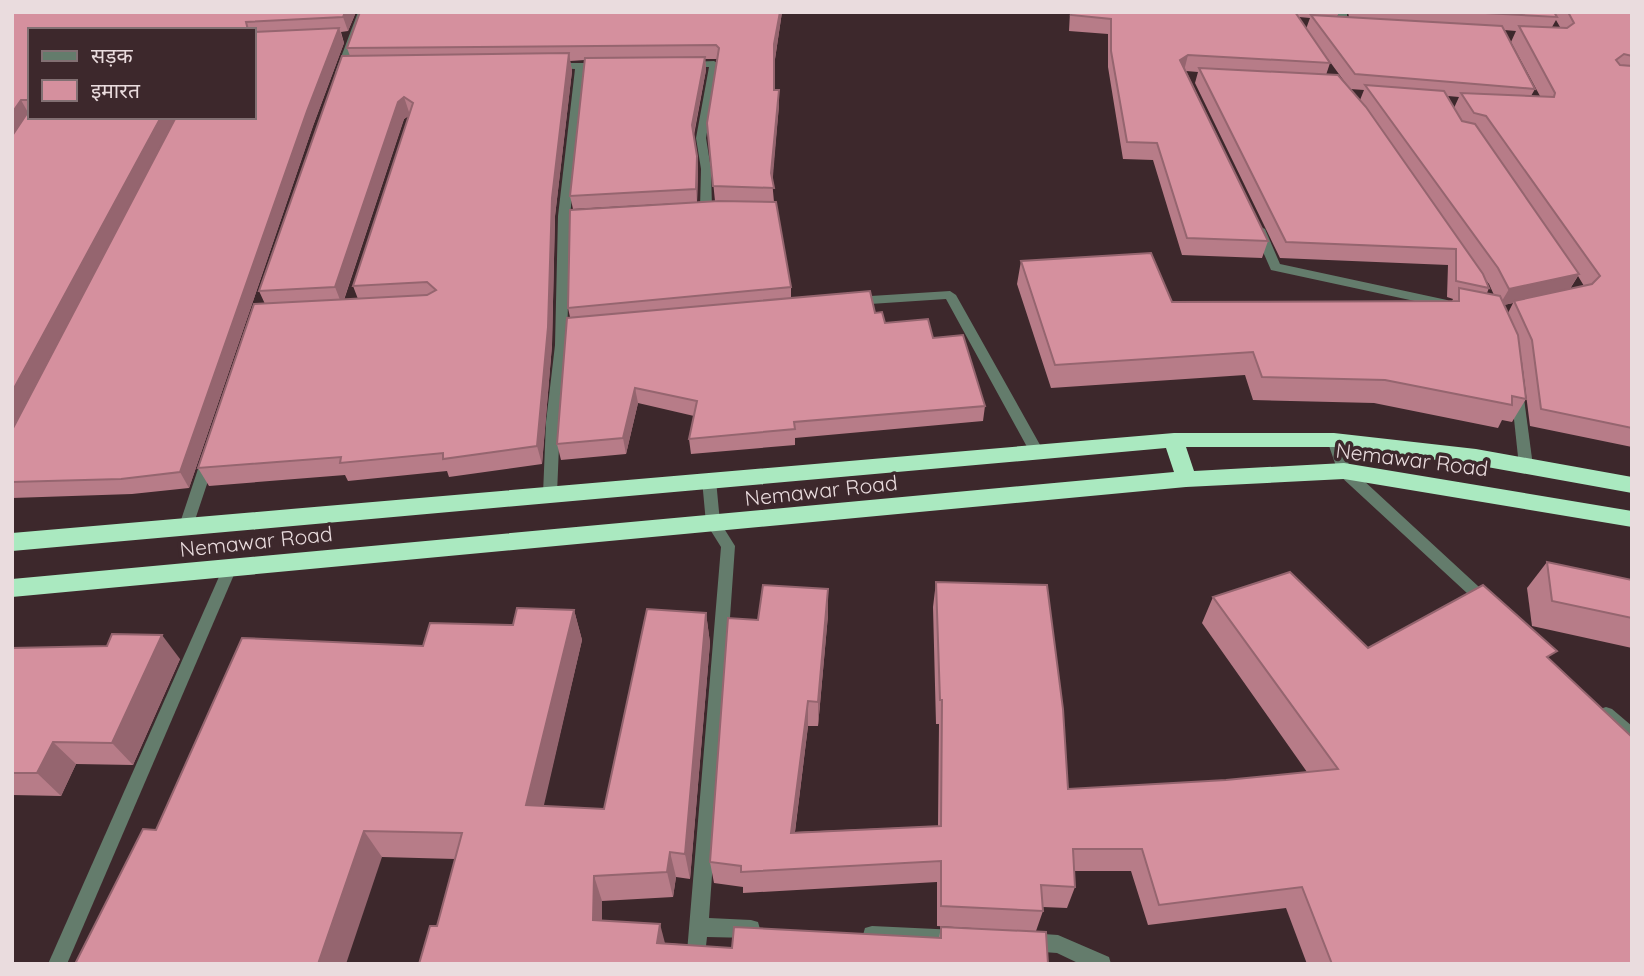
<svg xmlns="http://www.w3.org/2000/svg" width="1644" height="976" font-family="Quicksand,'Noto Sans Devanagari',sans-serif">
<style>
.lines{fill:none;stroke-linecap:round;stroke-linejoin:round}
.street{fill:#647c6c;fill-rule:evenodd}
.highway{fill:#aae9c0;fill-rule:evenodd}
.wall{fill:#b77c88;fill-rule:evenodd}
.shaded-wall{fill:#95656f}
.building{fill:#d5909e;stroke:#95656f;stroke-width:2}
.labels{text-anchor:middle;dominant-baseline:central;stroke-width:7;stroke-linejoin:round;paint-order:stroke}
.street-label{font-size:21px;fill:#eadcde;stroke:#3d282c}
</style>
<rect width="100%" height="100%" fill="#3d282c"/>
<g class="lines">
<g class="street">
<path d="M358,12H367L345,73L337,75L335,73Z"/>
<path d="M1337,12H1347V29L1339,27Z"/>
<path d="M689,62L714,61L719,64L706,138L711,169L712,208L706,211L700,208L701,169L696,138L709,67H686V63Z"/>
<path d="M552,63H602L607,66L602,69H585L570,216L567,345L560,422L557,494L555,498H545L543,494L546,422L555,345L558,216L575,69L549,68V64Z"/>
<path d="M1259,226L1265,229L1280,264L1447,300L1453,304L1447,308L1271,270L1253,229Z"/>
<path d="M950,291L956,295L1044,452L1042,456H1032L946,299L855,305L849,301L855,297Z"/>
<path d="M1517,386L1523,391L1533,466L1526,471L1519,466L1511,391Z"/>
<path d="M1334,435L1341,440L1350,468L1491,598L1494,602L1491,606L1486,608L1481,606L1339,475L1327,440Z"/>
<path d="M208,455L215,460L193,526L191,530H181L179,526L201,460Z"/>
<path d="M709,475L716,480L720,522L735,546L709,918L751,920L758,922L760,929L758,936L751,938L707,937L704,964H686L721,547L706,523L702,480Z"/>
<path d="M229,564L234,566L236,570L67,964H48L222,570L224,566Z"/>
<path d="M1606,707L1612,709L1632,726V744L1626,742L1600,719L1598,714L1600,709Z"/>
<path d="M872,926L957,930L964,932L966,939L964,946L957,948L872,944L865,942L863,935L865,928Z"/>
<path d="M1029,933L1058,935L1109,957L1111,964H1080L1057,953L1029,951L1022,949L1020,942L1022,935Z"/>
</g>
<path class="highway" d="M1174,433H1334L1476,449L1632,477V493L1476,465L1334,447H1186L1194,471L1344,463L1632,511V527L1344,479L1186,487L12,597V579L1174,472L1166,448L12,551V533Z"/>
</g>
<g class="wall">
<path d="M12,12H356L348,31L341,32L344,43L313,126L189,488L132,494L12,498ZM30,30H254V117H30Z"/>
<path d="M782,12L775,59V90H779V105L772,180L774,202L791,287V298L875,313L885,323L933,338L985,406L983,421L795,438V445L691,454L689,439L694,416L638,403L626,454L561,460L557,444L570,317L568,308L680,203L573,209L570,196L585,60L570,61L572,71L555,216L552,345L542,464L449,477L447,471L348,481L345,475L209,486L198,468L265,304L259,291L350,56L347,48ZM705,59H717L707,123L715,201L697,202L698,169L694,135L706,70ZM410,115L353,286L358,299L344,300L404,119Z"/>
<path d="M1070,12H1339L1337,17H1349L1348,12H1632V447L1530,426L1521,354L1526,399L1512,422L1502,420L1498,428L1374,403L1253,400L1245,375L1051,388L1017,284L1021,261L1172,302L1452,301L1453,299L1447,297L1448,265L1280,258L1195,83L1198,72L1186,71L1268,241L1262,258L1182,255L1153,160L1123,159L1108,67V34L1069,31ZM1299,17L1310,18L1306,29ZM1556,20L1560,27H1552ZM1504,30L1516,31L1511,42L1540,96H1531L1535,89ZM1308,32L1347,85L1326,75L1330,63ZM1350,89L1364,90L1360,100ZM1448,96L1459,97L1454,108ZM1578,276L1584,286L1570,289ZM1485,279L1489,284L1494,295L1487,293L1489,288ZM1513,303L1508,313L1504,305Z"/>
<path d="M1547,562L1632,580V648L1532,626L1527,588Z"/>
<path d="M936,582L1068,789L1226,780L1307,772L1202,623L1213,597L1368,648L1550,660L1632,964H1307L1286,908L1148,925L1131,871H1074L1075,887L1067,908L1043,907V911L1036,931L1048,964H419L437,926L455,859L382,857L156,830L423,646L574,610L582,640L543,806L604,809L706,613L710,643L690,879L676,877L673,897L602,901V921L665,943L732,948L939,938L941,927L972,928L937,926V882L743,893V887L714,883L710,862L758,620L828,589V615L818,726H808L795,832L938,826L939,724H936L933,607Z"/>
<path d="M12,648L180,659L133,765L76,764L61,796L12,795Z"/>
</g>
<g class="shaded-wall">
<path d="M345,12H356L348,31L343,17Z"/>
<path d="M780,12H782L775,59L774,105V44Z"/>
<path d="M339,28L344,43L313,126L189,488L180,472L307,111Z"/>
<path d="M569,53L572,71L555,216L552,345L542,464L537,446L552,198Z"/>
<path d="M1188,55L1184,71L1180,60Z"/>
<path d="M705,57L706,70L693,138L692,125Z"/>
<path d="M779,90V105L772,188L771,173Z"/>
<path d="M404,97L410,115L404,119L342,305L335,287L398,102Z"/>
<path d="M21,100L30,116L12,140V113Z"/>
<path d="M161,117H176L12,429V392Z"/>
<path d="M697,156L698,169L697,203L696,189Z"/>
<path d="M1579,274L1569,290L1514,301L1513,303L1499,306L1509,289Z"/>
<path d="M635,388L638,403L626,454L623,438Z"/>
<path d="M828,589V615L818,726V702Z"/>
<path d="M574,610L582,640L538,831L526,805Z"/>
<path d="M706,613L710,643L690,879L685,854Z"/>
<path d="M162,635L180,659L133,765L112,743Z"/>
<path d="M808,701V726L792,855L791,833Z"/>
<path d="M53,742L76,764L61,796L37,773Z"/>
<path d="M364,831L382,857L346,964H318Z"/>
<path d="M670,852L676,877L673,897L667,872Z"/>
<path d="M594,876L602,901V944L593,920Z"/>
<path d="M660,924L666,947L657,943Z"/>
</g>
<g class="building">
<path d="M12,12H345L343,17L246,22L248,30H30V100H21L12,113Z"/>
<path d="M360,12H780L774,44V90H779L771,173L774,188L713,186L707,123L719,48L716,45L347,48Z"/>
<path d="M1072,12H1295L1330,63L1188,55L1180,60L1268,241L1187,238L1157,143L1127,142L1111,51V19L1071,15Z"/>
<path d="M1467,12H1554L1557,17Z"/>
<path d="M1568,12H1632V56L1624,54L1616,60L1620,65L1632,66V428L1541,409L1532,340L1514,301L1592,284L1600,276L1486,116L1474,113L1461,93L1554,97L1555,93L1519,26L1567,28L1574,23Z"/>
<path d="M1311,15L1502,26L1535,89L1355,74Z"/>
<path d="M339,28L307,111L180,472L121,479L12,482V430L176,117H254V32Z"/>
<path d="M569,53L552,198L548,327L537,446L443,459V453L340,463L341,457L198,468L254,304L427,295L436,290L427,282L353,286L413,103L404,97L398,102L335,287L259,291L342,56Z"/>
<path d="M705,57L692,125L697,156L696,189L570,196L585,58Z"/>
<path d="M1199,68L1338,75L1366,107L1483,274L1489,288L1456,281V249L1286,242Z"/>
<path d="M1365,85L1444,91L1462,121L1475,124L1579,274L1509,289L1498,268Z"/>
<path d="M30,109V117H161L12,392V136Z"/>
<path d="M719,201L776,202L791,287L568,308L570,210Z"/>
<path d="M1151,253L1172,302L1459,301V288L1500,296L1518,335L1526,399L1512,396V405L1385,380L1262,377L1253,352L1055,365L1021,261Z"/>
<path d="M870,291L875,313L882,312L885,323L928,319L933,338L963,335L985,406L794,422L795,429L689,439L697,401L635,388L623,438L557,444L567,318Z"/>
<path d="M1547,562L1632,580V618L1552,601Z"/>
<path d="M1290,572L1368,648L1483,585L1557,651L1547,657L1632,737V964H1332L1302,887L1159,905L1142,849H1073L1075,887L1041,885L1043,911L941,906V861L741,872V866L710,862L728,618L758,620L763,585L828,589L818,702L808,701L791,833L941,826L942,700H940L936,582L1047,585L1063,709L1068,789L1226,780L1338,769L1213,597Z"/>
<path d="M517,608L574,610L526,805L604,809L647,609L706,613L685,854L670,852L667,872L594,876L593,920L660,924L657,943L732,948L734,927L941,938V927L1046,932L1048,964H419L430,926H437L462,833L364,831L318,964H75L143,829L156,830L242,638L423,646L430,623L513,625Z"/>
<path d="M112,634L162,635L112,743L53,742L37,773H12V648L107,646Z"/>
</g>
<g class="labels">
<g class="street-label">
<text transform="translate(1412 459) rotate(7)">Nemawar Road</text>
<text transform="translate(821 490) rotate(-6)">Nemawar Road</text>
<text transform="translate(256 541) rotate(-6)">Nemawar Road</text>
</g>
</g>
<rect width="1644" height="976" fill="none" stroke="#eadcde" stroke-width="28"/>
<rect x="28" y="28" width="228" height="91" fill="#3d282c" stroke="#827073" stroke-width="2"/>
<rect x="42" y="51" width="35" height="10" fill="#647c6c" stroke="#827073" stroke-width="2"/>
<text x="91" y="63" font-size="21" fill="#eadcde">सड़क</text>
<rect x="42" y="80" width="35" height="21" fill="#d5909e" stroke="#827073" stroke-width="2"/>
<text x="91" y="98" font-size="21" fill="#eadcde">इमारत</text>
</svg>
